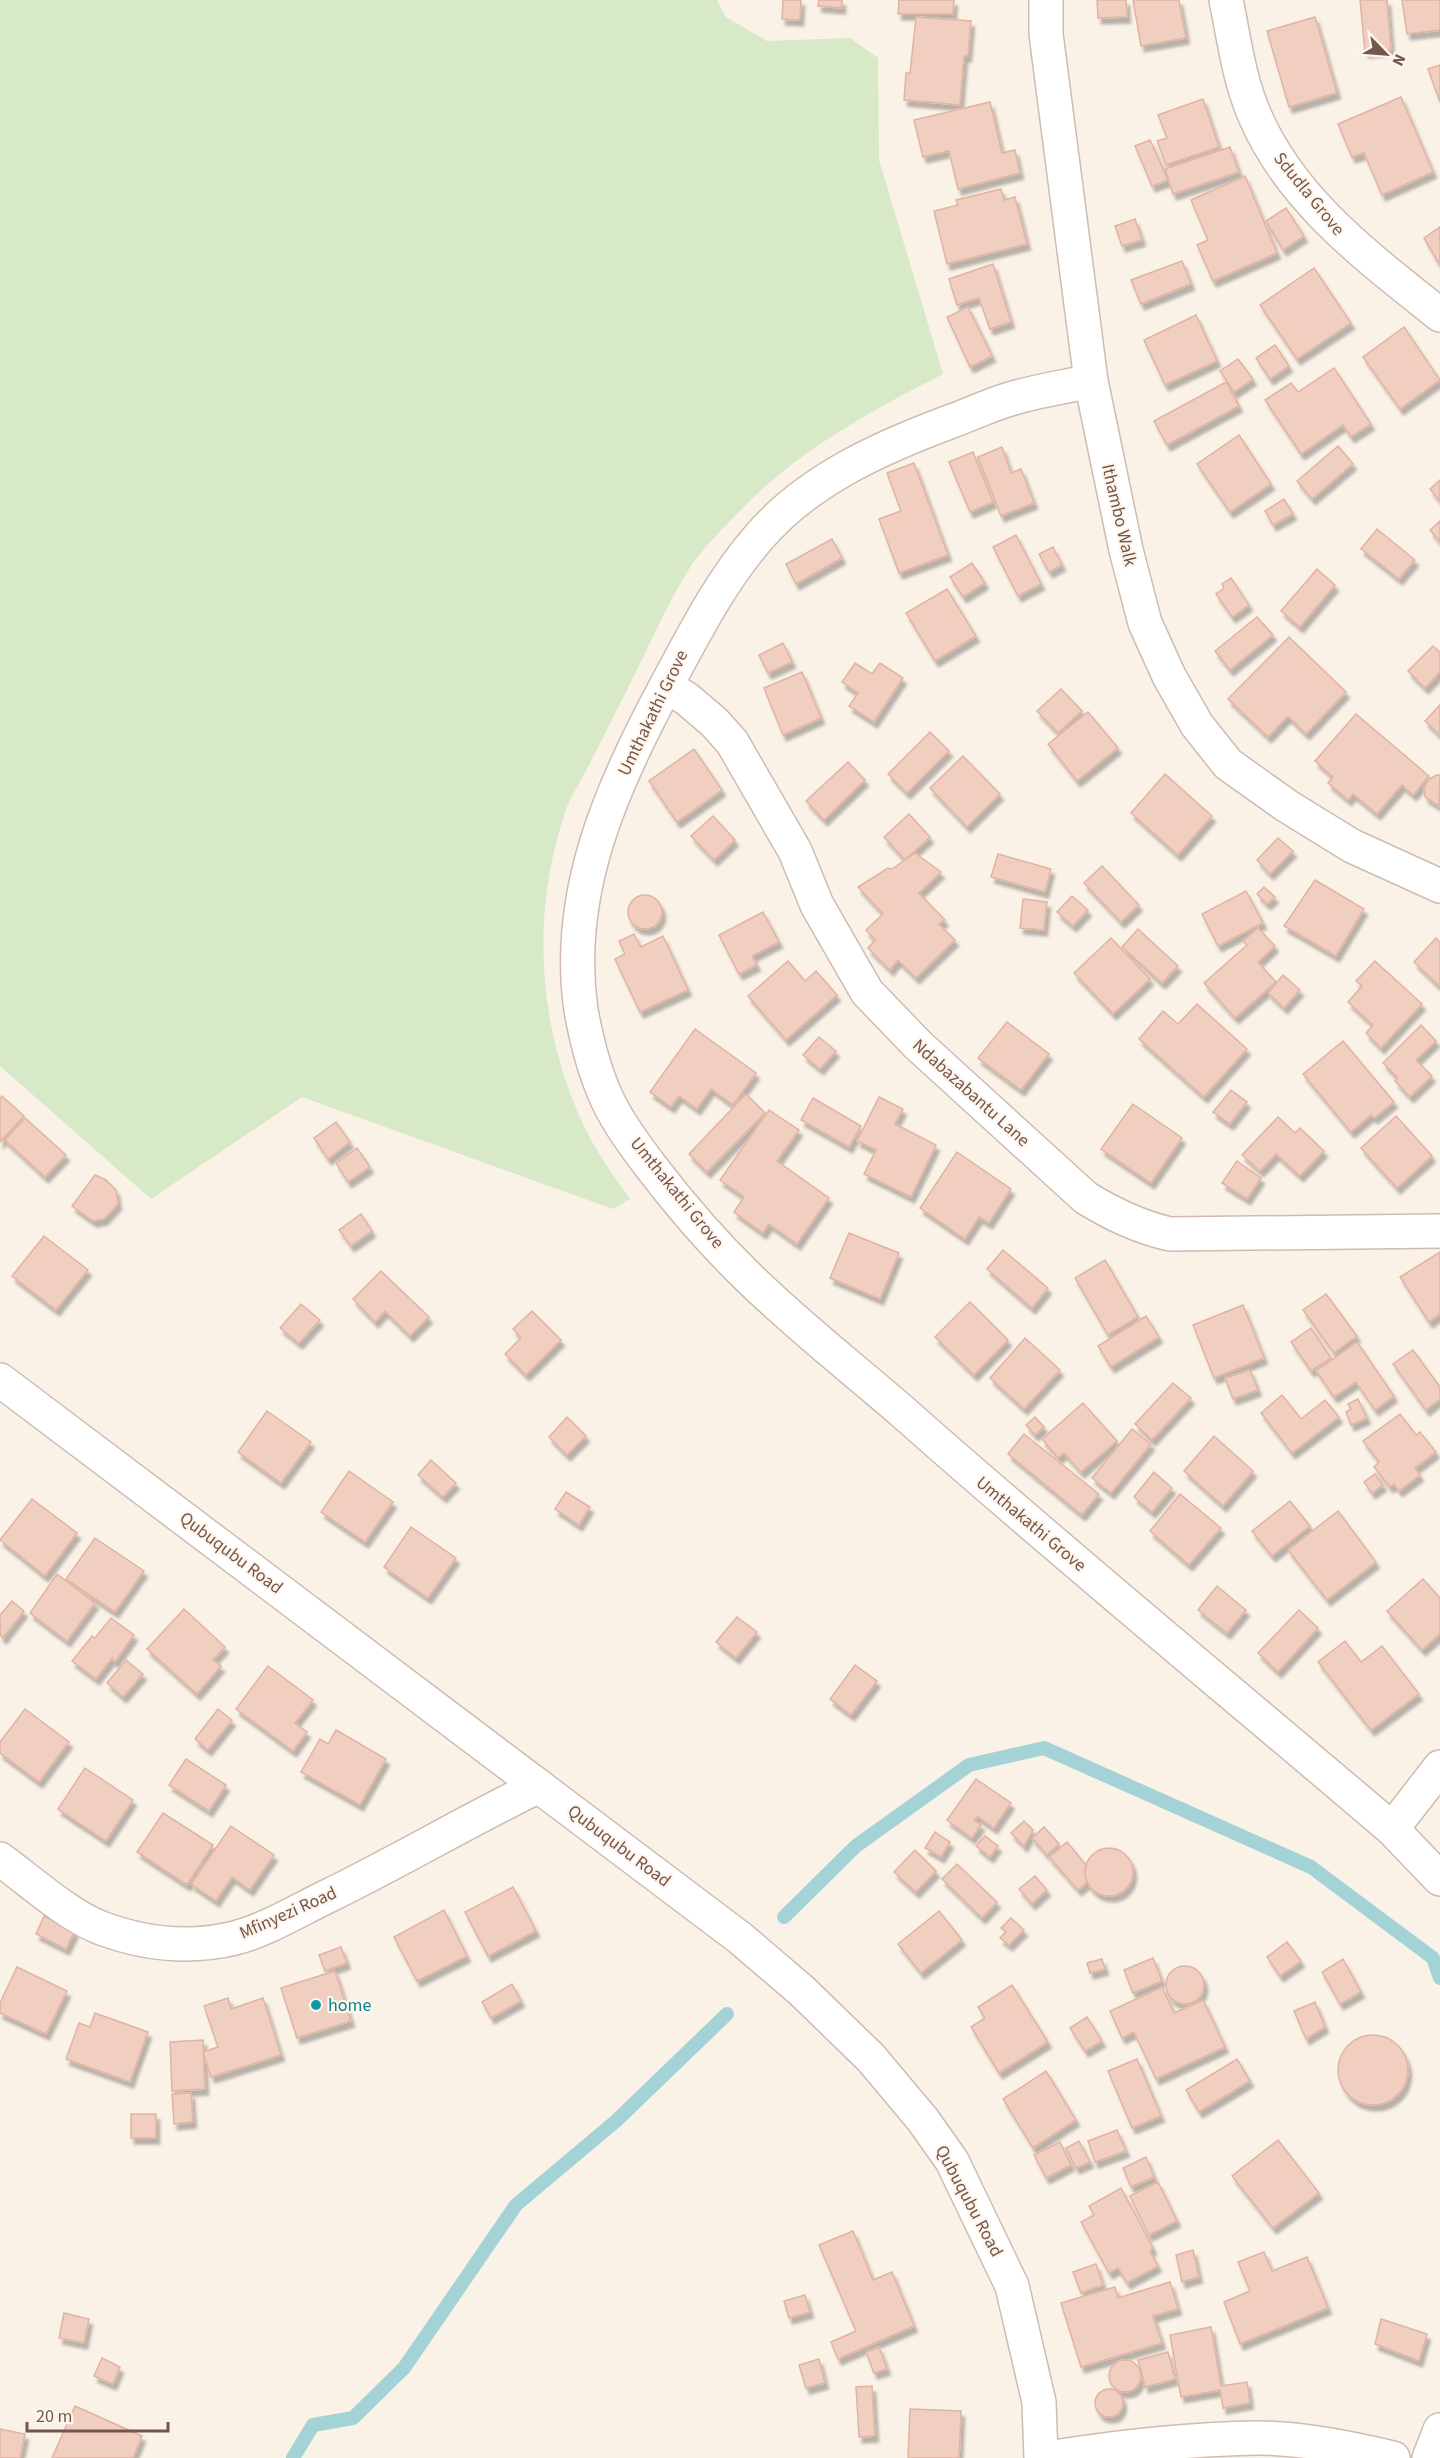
<svg xmlns="http://www.w3.org/2000/svg" width="1440" height="2458" font-family="'Source Sans 3',sans-serif">
<style>
.green{fill:#d7e9c6}
.lines{fill:none;stroke-linecap:round;stroke-linejoin:round}
.stream{stroke:#a3d3d6;stroke-width:14}
.building{fill:#f0cec0;stroke:#e1b3a1;stroke-width:1.5;filter:url(#shadow)}
.street-casing{stroke:#cfbbb0;stroke-width:36}
.street{stroke:#fff;stroke-width:33}
.culture-dot{fill:#0f9aa8;stroke:#fef6ed;stroke-width:2}
.labels{text-anchor:middle;dominant-baseline:central;stroke-width:4.5;stroke-linejoin:round;paint-order:stroke}
.street-label{font-size:18px;fill:#74574c;stroke:#fef6ed}
.culture-label{font-size:18px;fill:#0d838f;stroke:#fef6ed;text-anchor:start}
</style>
<defs>
<filter id="shadow"><feDropShadow dx="3.5" dy="6" stdDeviation="1.5" flood-color="#0004"/></filter>
</defs>
<rect width="100%" height="100%" fill="#fbf2e7"/>
<path class="green" d="M0,0H717L726,17L767,41L850,38L878,58L879,160L943,374C871,411 795,452 739,512C722,529 702,549 689,569C666,606 647,651 627,690C614,716 601,741 588,767C581,780 573,793 567,807C530,911 537,1026 584,1126C596,1152 613,1175 630,1199L613,1209L302,1097L151,1199L0,1066Z"/>
<g class="lines">
<g class="stream">
<path d="M784,1917L856,1846L969,1765L1044,1748L1311,1867L1433,1958L1440,1978"/>
<path d="M293,2458L313,2425L353,2418L404,2368L516,2205L616,2121L727,2014"/>
</g>
</g>
<g class="building">
<path d="M783,0H801L800,20L782,19Z"/>
<path d="M819,0H842V8L818,6Z"/>
<path d="M899,0H954L953,14H898Z"/>
<path d="M1097,0H1126L1127,17L1098,18Z"/>
<path d="M1133,0H1179L1186,38L1141,46Z"/>
<path d="M1360,0H1387L1391,50L1365,52Z"/>
<path d="M1402,0H1440V30L1407,34Z"/>
<path d="M916,17L971,21L968,56H964L960,105L904,100L906,73H910Z"/>
<path d="M1315,17L1337,93L1289,107L1267,31Z"/>
<path d="M1440,65V102L1428,69Z"/>
<path d="M1401,97L1433,172L1382,195L1364,153L1352,157L1338,124Z"/>
<path d="M1203,99L1219,147L1166,165L1157,141L1167,138L1158,115Z"/>
<path d="M990,102L1002,153L1015,150L1020,173L958,189L949,151L923,157L914,120Z"/>
<path d="M1150,140L1168,180L1152,186L1135,146Z"/>
<path d="M1230,147L1239,172L1173,194L1165,169Z"/>
<path d="M1245,176L1277,253L1213,281L1197,245L1208,240L1191,200Z"/>
<path d="M1001,189L1004,200L1015,197L1027,244L947,264L934,211L958,205L956,200Z"/>
<path d="M1286,208L1304,236L1283,250L1266,221Z"/>
<path d="M1135,219L1142,240L1122,246L1115,226Z"/>
<path d="M1440,227V261L1438,262L1424,238Z"/>
<path d="M1182,261L1191,284L1141,304L1131,280Z"/>
<path d="M993,264L1011,322L990,329L979,298L957,305L949,279Z"/>
<path d="M1314,268L1351,323L1297,359L1260,305Z"/>
<path d="M968,307L992,356L970,367L947,317Z"/>
<path d="M1196,315L1217,361L1165,385L1144,340Z"/>
<path d="M1404,327L1440,380L1400,409L1363,357Z"/>
<path d="M1275,345L1289,366L1270,379L1256,358Z"/>
<path d="M1238,359L1253,379L1234,392L1220,371Z"/>
<path d="M1334,368L1371,424L1351,437L1343,425L1301,454L1265,400L1291,383L1298,392Z"/>
<path d="M1226,382L1239,406L1167,445L1154,421Z"/>
<path d="M1239,435L1271,484L1230,512L1197,464Z"/>
<path d="M1338,446L1353,464L1312,499L1297,481Z"/>
<path d="M1002,447L1011,473L1021,469L1034,503L1001,516L978,457Z"/>
<path d="M973,452L993,502L970,512L949,462Z"/>
<path d="M914,463L948,555L899,573L879,519L901,511L887,473Z"/>
<path d="M1440,480V501L1430,489Z"/>
<path d="M1284,499L1293,514L1273,525L1265,511Z"/>
<path d="M1440,521V542L1430,530Z"/>
<path d="M1377,529L1415,560L1399,579L1361,549Z"/>
<path d="M1016,535L1041,584L1018,596L993,547Z"/>
<path d="M832,539L842,558L796,584L786,564Z"/>
<path d="M1053,547L1062,565L1049,572L1039,554Z"/>
<path d="M972,563L985,583L963,597L950,577Z"/>
<path d="M1317,569L1335,585L1300,627L1281,611Z"/>
<path d="M1231,578L1249,605L1232,617L1216,594L1224,588L1222,584Z"/>
<path d="M947,589L976,636L935,661L906,613Z"/>
<path d="M1257,617L1273,635L1230,670L1215,651Z"/>
<path d="M1289,637L1346,692L1306,734L1288,716L1268,737L1228,699Z"/>
<path d="M783,643L792,662L768,673L759,655Z"/>
<path d="M1433,646L1440,652V672L1425,688L1408,671Z"/>
<path d="M855,663L872,674L880,663L903,678L874,722L849,706L858,693L842,682Z"/>
<path d="M802,672L821,718L783,735L764,688Z"/>
<path d="M1061,689L1082,711L1058,733L1037,711Z"/>
<path d="M1440,705V735L1425,721Z"/>
<path d="M1088,712L1118,748L1077,781L1048,744Z"/>
<path d="M1356,714L1429,776L1413,795L1402,785L1377,814L1353,794L1348,800L1328,783L1333,777L1315,761Z"/>
<path d="M930,732L949,751L907,793L888,774Z"/>
<path d="M694,749L722,790L677,822L649,781Z"/>
<path d="M963,756L1000,794L967,827L930,788Z"/>
<path d="M848,762L865,780L824,820L806,801Z"/>
<path d="M1165,774L1212,816L1178,855L1131,813Z"/>
<path d="M1437,775H1440L1439,806L1425,797L1424,788L1429,779Z"/>
<path d="M909,814L930,837L905,860L884,837Z"/>
<path d="M713,816L735,840L714,860L691,836Z"/>
<path d="M1278,838L1293,851L1270,874L1257,860Z"/>
<path d="M915,853L941,872L919,893L945,920L939,924L955,940L916,978L898,960L890,970L868,948L875,940L866,930L883,914L858,887L888,868L892,869Z"/>
<path d="M998,854L1051,869L1045,892L991,877Z"/>
<path d="M1102,866L1139,905L1121,922L1084,883Z"/>
<path d="M1315,880L1364,909L1336,956L1284,926Z"/>
<path d="M1264,887L1275,897L1267,904L1257,894Z"/>
<path d="M1246,891L1263,923L1218,946L1202,914Z"/>
<circle cx="645" cy="912" r="17"/>
<path d="M1072,896L1088,910L1073,926L1057,912Z"/>
<path d="M1023,899L1047,902L1044,930L1020,928Z"/>
<path d="M763,912L779,942L752,956L757,965L739,974L719,935Z"/>
<path d="M1258,928L1275,946L1258,962L1276,982L1235,1018L1204,983L1247,945L1243,941Z"/>
<path d="M1138,929L1178,966L1162,983L1122,947Z"/>
<path d="M634,934L641,947L663,936L688,990L640,1012L615,959L625,954L619,941Z"/>
<path d="M1111,938L1150,979L1113,1014L1074,973Z"/>
<path d="M1436,938L1440,942V987L1414,962Z"/>
<path d="M788,961L805,981L816,971L837,995L786,1040L748,996Z"/>
<path d="M1375,961L1422,1004L1381,1048L1366,1033L1373,1025L1348,1002L1362,986L1356,981Z"/>
<path d="M1283,975L1300,990L1284,1008L1268,993Z"/>
<path d="M1197,1004L1247,1049L1204,1097L1139,1039L1163,1011L1178,1024Z"/>
<path d="M1007,1022L1049,1054L1021,1090L978,1058Z"/>
<path d="M1421,1025L1436,1041L1416,1060L1432,1076L1410,1097L1395,1081L1398,1078L1383,1063Z"/>
<path d="M695,1029L756,1073L733,1105L711,1089L697,1109L679,1096L671,1107L650,1092Z"/>
<path d="M819,1037L836,1051L820,1069L803,1055Z"/>
<path d="M1343,1041L1394,1102L1374,1118L1371,1115L1351,1132L1303,1074Z"/>
<path d="M1231,1090L1247,1102L1230,1124L1213,1112Z"/>
<path d="M746,1094L765,1113L707,1172L689,1154Z"/>
<path d="M2,1096L24,1116L0,1142V1099Z"/>
<path d="M879,1097L903,1109L895,1124L936,1145L911,1197L864,1174L876,1150L857,1141Z"/>
<path d="M813,1098L861,1126L849,1147L801,1120Z"/>
<path d="M1133,1104L1182,1138L1151,1183L1101,1149Z"/>
<path d="M769,1110L799,1130L777,1161L829,1198L797,1244L769,1224L763,1233L734,1212L744,1197L720,1180Z"/>
<path d="M1396,1116L1432,1156L1397,1188L1361,1148Z"/>
<path d="M1278,1117L1295,1133L1300,1128L1324,1151L1300,1176L1276,1154L1260,1171L1242,1155Z"/>
<path d="M25,1118L66,1155L45,1177L5,1140Z"/>
<path d="M336,1122L350,1142L328,1159L314,1138Z"/>
<path d="M357,1148L370,1167L348,1182L336,1163Z"/>
<path d="M957,1152L1011,1189L989,1223L979,1217L965,1239L920,1208Z"/>
<path d="M1237,1161L1261,1178L1247,1199L1222,1183Z"/>
<path d="M95,1175L106,1180L116,1190L118,1204L104,1219L93,1221L72,1206Z"/>
<path d="M361,1214L372,1231L351,1246L339,1230Z"/>
<path d="M849,1233L899,1253L880,1299L830,1278Z"/>
<path d="M44,1236L88,1270L56,1310L12,1276Z"/>
<path d="M1003,1250L1048,1288L1032,1308L987,1269Z"/>
<path d="M1440,1252V1314L1429,1322L1400,1277Z"/>
<path d="M1105,1260L1138,1317L1108,1335L1075,1278Z"/>
<path d="M381,1271L429,1317L410,1336L385,1311L375,1322L353,1299Z"/>
<path d="M1326,1294L1357,1336L1334,1353L1303,1310Z"/>
<path d="M970,1302L1008,1340L974,1375L935,1337Z"/>
<path d="M301,1304L320,1320L299,1343L280,1328Z"/>
<path d="M1243,1305L1264,1358L1214,1378L1193,1325Z"/>
<path d="M532,1311L561,1340L526,1375L505,1354L521,1338L513,1329Z"/>
<path d="M1146,1316L1159,1337L1111,1367L1098,1346Z"/>
<path d="M1311,1328L1331,1358L1311,1371L1291,1342Z"/>
<path d="M1025,1338L1060,1370L1024,1409L990,1378Z"/>
<path d="M1357,1342L1394,1396L1375,1410L1356,1382L1334,1397L1316,1371Z"/>
<path d="M1413,1350L1440,1387V1399L1426,1410L1393,1364Z"/>
<path d="M1250,1370L1258,1390L1233,1399L1225,1378Z"/>
<path d="M1173,1383L1191,1398L1152,1440L1135,1424Z"/>
<path d="M1282,1395L1301,1419L1325,1400L1339,1417L1292,1453L1261,1413Z"/>
<path d="M1358,1399L1367,1418L1351,1425L1346,1412L1351,1409L1348,1404Z"/>
<path d="M1083,1403L1117,1441L1081,1472L1064,1453L1058,1458L1042,1439Z"/>
<path d="M267,1411L311,1442L281,1483L238,1452Z"/>
<path d="M1400,1414L1416,1435L1420,1432L1436,1452L1415,1468L1420,1475L1399,1491L1394,1484L1390,1487L1374,1467L1379,1462L1363,1441Z"/>
<path d="M567,1417L586,1436L567,1455L549,1437Z"/>
<path d="M1035,1417L1044,1427L1035,1435L1026,1425Z"/>
<path d="M1132,1429L1151,1444L1111,1493L1092,1478Z"/>
<path d="M1024,1434L1099,1494L1082,1515L1008,1454Z"/>
<path d="M1214,1436L1253,1471L1223,1506L1184,1471Z"/>
<path d="M431,1460L456,1483L443,1497L418,1475Z"/>
<path d="M349,1471L393,1502L365,1542L321,1512Z"/>
<path d="M1154,1472L1172,1488L1152,1512L1134,1497Z"/>
<path d="M1375,1474L1383,1485L1372,1493L1364,1482Z"/>
<path d="M566,1492L590,1507L579,1525L555,1509Z"/>
<path d="M1180,1494L1221,1528L1189,1565L1150,1531Z"/>
<path d="M32,1499L77,1533L45,1576L0,1540Z"/>
<path d="M1290,1501L1310,1526L1272,1556L1252,1531Z"/>
<path d="M1338,1511L1376,1562L1327,1600L1288,1550Z"/>
<path d="M411,1527L456,1558L428,1598L384,1567Z"/>
<path d="M95,1538L144,1571L115,1612L66,1579Z"/>
<path d="M57,1574L95,1603L67,1641L30,1613Z"/>
<path d="M1423,1579L1440,1598V1634L1422,1650L1387,1611Z"/>
<path d="M1217,1586L1246,1610L1227,1633L1198,1610Z"/>
<path d="M12,1601L24,1611L3,1638L0,1635V1615Z"/>
<path d="M184,1609L225,1647L213,1660L221,1666L197,1694L147,1649Z"/>
<path d="M1299,1610L1318,1628L1278,1672L1258,1653Z"/>
<path d="M737,1617L757,1632L736,1658L716,1642Z"/>
<path d="M111,1618L134,1635L115,1662L112,1658L96,1679L72,1661L92,1636L95,1638Z"/>
<path d="M1345,1641L1361,1662L1382,1646L1419,1694L1371,1730L1318,1662Z"/>
<path d="M126,1660L143,1674L123,1697L107,1683Z"/>
<path d="M855,1665L877,1681L851,1715L830,1699Z"/>
<path d="M268,1666L313,1700L295,1723L307,1732L293,1751L236,1709Z"/>
<path d="M25,1709L69,1742L39,1782L0,1753V1742Z"/>
<path d="M218,1709L232,1720L208,1750L195,1739Z"/>
<path d="M336,1730L386,1759L360,1805L301,1772L320,1739L328,1744Z"/>
<path d="M186,1759L226,1785L209,1811L169,1785Z"/>
<path d="M85,1768L133,1800L106,1841L58,1809Z"/>
<path d="M976,1779L1011,1803L994,1828L978,1817L974,1820L981,1825L972,1838L947,1820Z"/>
<path d="M163,1813L213,1845L187,1885L137,1852Z"/>
<path d="M1024,1821L1033,1830L1024,1846L1011,1833Z"/>
<path d="M231,1826L274,1855L250,1890L232,1877L216,1901L191,1884Z"/>
<path d="M1044,1827L1059,1844L1047,1855L1032,1838Z"/>
<path d="M935,1832L950,1842L941,1857L925,1848Z"/>
<path d="M985,1836L998,1846L990,1857L976,1846Z"/>
<path d="M1067,1842L1095,1876L1078,1890L1049,1857Z"/>
<circle cx="1109" cy="1872" r="24"/>
<path d="M915,1850L936,1871L916,1892L894,1872Z"/>
<path d="M957,1864L997,1902L982,1918L942,1879Z"/>
<path d="M1035,1876L1047,1890L1032,1904L1019,1889Z"/>
<path d="M513,1887L536,1931L488,1956L465,1912Z"/>
<path d="M444,1910L467,1956L417,1981L394,1937Z"/>
<path d="M939,1911L962,1940L921,1973L898,1944Z"/>
<path d="M44,1916L75,1931L66,1949L36,1934Z"/>
<path d="M1011,1918L1024,1930L1009,1945L1000,1938L1006,1932L1001,1928Z"/>
<path d="M1287,1942L1301,1961L1280,1976L1267,1957Z"/>
<path d="M341,1947L347,1963L325,1971L319,1955Z"/>
<path d="M1153,1958L1162,1981L1133,1993L1124,1970Z"/>
<path d="M1102,1959L1105,1969L1090,1973L1087,1963Z"/>
<path d="M1343,1959L1361,1992L1340,2004L1322,1972Z"/>
<circle cx="1185" cy="1985" r="19"/>
<path d="M17,1967L67,1991L46,2034L0,2013V2003Z"/>
<path d="M335,1971L351,2021L297,2038L281,1988Z"/>
<path d="M512,1984L521,2001L491,2018L482,2002Z"/>
<path d="M1012,1985L1048,2042L999,2073L971,2027L985,2018L978,2007Z"/>
<path d="M1162,1987L1174,2013L1203,2000L1225,2047L1156,2079L1134,2032L1122,2038L1110,2011Z"/>
<path d="M228,1998L231,2009L263,1998L281,2055L211,2077L203,2052L218,2047L204,2006Z"/>
<path d="M1315,2002L1325,2027L1306,2039L1294,2011Z"/>
<path d="M95,2013L148,2032L130,2082L66,2059L79,2023L90,2027Z"/>
<path d="M1087,2017L1102,2041L1085,2051L1070,2028Z"/>
<circle cx="1373" cy="2070" r="35"/>
<path d="M203,2040L205,2089L172,2091L170,2042Z"/>
<path d="M1137,2059L1161,2116L1132,2128L1108,2071Z"/>
<path d="M1237,2059L1250,2081L1199,2112L1186,2090Z"/>
<path d="M1046,2071L1076,2120L1033,2148L1003,2099Z"/>
<path d="M191,2093L193,2122L174,2124L172,2094Z"/>
<rect x="131" y="2114" width="25" height="24"/>
<path d="M1117,2130L1126,2151L1095,2162L1088,2141Z"/>
<path d="M1278,2140L1319,2193L1273,2228L1232,2176Z"/>
<path d="M1079,2141L1090,2162L1076,2168L1066,2148Z"/>
<path d="M1060,2142L1071,2165L1046,2178L1034,2155Z"/>
<path d="M1146,2157L1154,2177L1131,2187L1123,2168Z"/>
<path d="M1158,2182L1177,2221L1149,2235L1130,2196Z"/>
<path d="M1121,2188L1153,2248L1150,2251L1158,2266L1127,2283L1118,2268L1109,2273L1081,2222L1094,2215L1089,2206Z"/>
<path d="M853,2231L873,2280L892,2272L914,2326L838,2359L831,2342L856,2331L819,2245Z"/>
<path d="M1193,2250L1199,2277L1182,2282L1176,2255Z"/>
<path d="M1264,2252L1272,2271L1307,2257L1328,2308L1240,2344L1224,2302L1250,2291L1238,2262Z"/>
<path d="M1096,2264L1103,2285L1081,2293L1073,2272Z"/>
<path d="M1170,2282L1178,2309L1153,2316L1162,2343L1081,2367L1061,2303L1115,2287L1118,2298Z"/>
<path d="M805,2295L810,2312L789,2318L784,2301Z"/>
<path d="M64,2313L89,2319L84,2343L59,2338Z"/>
<path d="M1381,2319L1427,2334L1419,2361L1375,2344Z"/>
<path d="M1211,2327L1221,2386L1247,2382L1250,2403L1223,2408L1220,2390L1181,2397L1170,2335Z"/>
<path d="M879,2347L887,2369L874,2373L866,2352Z"/>
<path d="M1168,2352L1175,2379L1145,2387L1138,2360Z"/>
<path d="M102,2358L120,2367L113,2384L94,2376Z"/>
<path d="M819,2359L825,2383L806,2388L799,2365Z"/>
<circle cx="1125" cy="2376" r="16"/>
<path d="M872,2386L875,2436L859,2437L856,2387Z"/>
<circle cx="1109" cy="2403" r="14"/>
<path d="M75,2406L142,2436L133,2458H52Z"/>
<path d="M910,2409L961,2411L959,2458H908Z"/>
<path d="M0,2429L25,2434L20,2458H0Z"/>
</g>
<g class="lines">
<g class="street-casing">
<g id="street">
<path d="M1046,0V34L1091,381L1126,550L1145,623L1169,676L1197,725L1228,764L1287,806L1352,846L1440,886"/>
<path d="M1226,0C1234,38 1239,80 1255,116C1292,202 1369,258 1440,315"/>
<path d="M1091,381C1064,387 1036,391 1010,399C990,405 971,414 952,421C882,447 809,479 759,537C720,582 694,634 666,686C612,786 564,893 581,1010C586,1038 595,1073 607,1099C618,1123 636,1147 652,1168C681,1206 714,1244 748,1277C797,1325 852,1368 904,1413C1064,1555 1229,1690 1392,1829L1440,1879"/>
<path d="M666,686L687,699L714,722L732,742L795,851L817,905L867,992L918,1045L1086,1198C1114,1215 1139,1227 1170,1234L1440,1231"/>
<path d="M0,1380L740,1938L802,1991L871,2058L923,2120L952,2161L1012,2286L1039,2402L1041,2458"/>
<path d="M1392,1829L1440,1767"/>
<path d="M0,1859C30,1881 66,1914 101,1928C144,1944 190,1949 235,1938C266,1930 297,1911 326,1897C398,1862 467,1821 539,1786"/>
<path d="M1048,2458C1117,2447 1188,2439 1257,2438C1302,2438 1350,2448 1393,2458"/>
<path d="M1429,2458L1440,2430"/>
</g>
</g>
<use href="#street" class="street"/>
</g>
<circle class="culture-dot" cx="316" cy="2005" r="6"/>
<g class="labels">
<g class="street-label">
<text transform="translate(1309 194) rotate(51)">Sdudla Grove</text>
<text transform="translate(1119 515) rotate(77)">Ithambo Walk</text>
<text transform="translate(653 713) rotate(-64)">Umthakathi Grove</text>
<text transform="translate(971 1093) rotate(42)">Ndabazabantu Lane</text>
<text transform="translate(677 1193) rotate(51)">Umthakathi Grove</text>
<text transform="translate(1031 1524) rotate(40)">Umthakathi Grove</text>
<text transform="translate(231 1553) rotate(37)">Qubuqubu Road</text>
<text transform="translate(619 1846) rotate(37)">Qubuqubu Road</text>
<text transform="translate(288 1913) rotate(-24)">Mfinyezi Road</text>
<text transform="translate(969 2201) rotate(62)">Qubuqubu Road</text>
</g>
<g class="culture-label">
<text x="328" y="2005">home</text>
</g>
</g>
<g transform="translate(1386 54) rotate(115)" stroke="#fef6ed" stroke-width="4.5" paint-order="stroke">
<path d="M0-4.5L10 22L0 15L-10 22Z" fill="#74574c"/>
<text y="-9" font-size="16" font-weight="bold" text-anchor="middle" fill="#74574c">N</text>
</g>
<path d="M27 2422v9h141v-9" fill="none" stroke="#74574c" stroke-width="3"/>
<text x="36" y="2422" font-size="18" fill="#74574c" stroke="#fef6ed" stroke-width="4.5" paint-order="stroke">20 m</text>
</svg>
